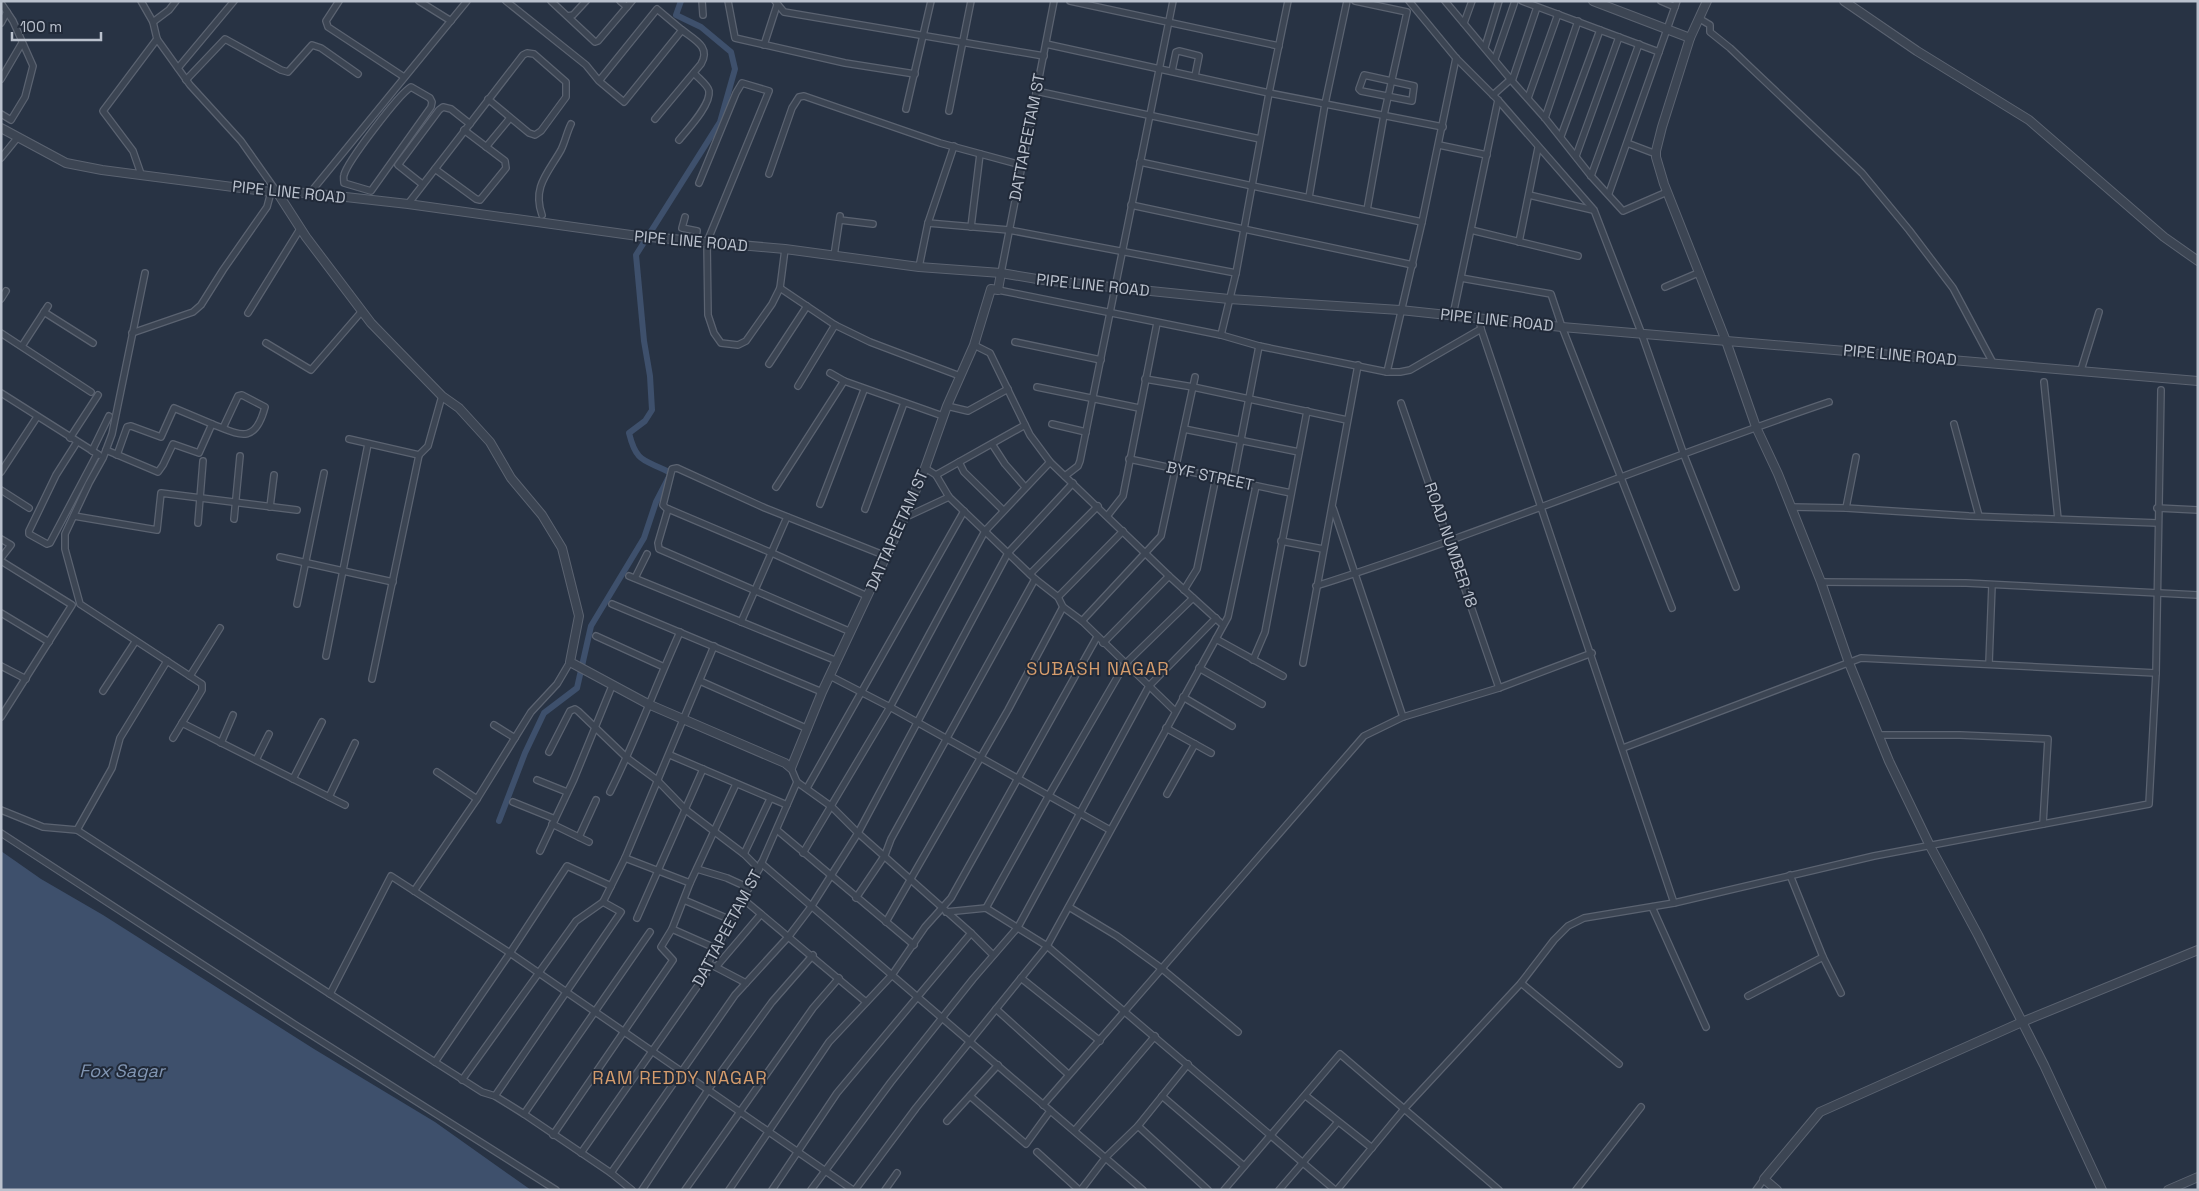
<svg xmlns="http://www.w3.org/2000/svg" width="2199" height="1191" font-family="'Space Grotesk',sans-serif">
<style>
.water{fill:#3e506c}
.lines{fill:none;stroke-linecap:round;stroke-linejoin:round}
.canal{stroke:#3e506c;stroke-width:6}
.minor-casing{stroke:#5b6371;stroke-width:8}
.tertiary-casing{stroke:#5b6371;stroke-width:10}
.minor{stroke:#3c4553;stroke-width:5.5}
.tertiary{stroke:#3c4553;stroke-width:8}
.labels{text-anchor:middle;dominant-baseline:central;stroke-width:4;stroke-linejoin:round;paint-order:stroke}
.street-label{font-size:16px;fill:#bac1cd;stroke:#212a39}
.neighbourhood-label{font-size:18px;letter-spacing:1px;fill:#d59c6c;stroke:#212a39}
.water-label{font-size:18px;font-style:italic;fill:#8296b3;stroke:#212a39}
</style>
<rect width="100%" height="100%" fill="#283344"/>
<path class="water" d="M1,851L41,879L103,915L314,1049L435,1122L531,1190H1Z"/>
<g class="lines">
<path class="canal" d="M499,821L525,753L544,713L577,688L591,626L644,538L656,502L671,473C645,459 637,465 629,433L645,421L652,410L650,376L644,341L636,255L720,122L735,69L731,52L701,27L676,15L681,1"/>
<g class="minor-casing">
<g id="minor">
<path d="M141,1L153,22L157,39L190,85L241,141L277,192"/>
<path d="M339,1L326,21L328,27L404,77"/>
<path d="M419,1L451,21"/>
<path d="M506,1L586,65L599,81L624,102L682,30L657,9L599,81"/>
<path d="M551,1L595,42L598,41L632,1"/>
<path d="M620,1L627,7"/>
<path d="M702,1L703,15"/>
<path d="M728,1L735,38L845,63L915,74"/>
<path d="M775,1L784,12L1044,56"/>
<path d="M1070,1L1279,46"/>
<path d="M1355,1L1407,12L1384,115L1367,210"/>
<path d="M1409,1L1456,58L1498,100L1594,210L1641,332L1684,455L1736,587"/>
<path d="M1445,1L1512,81L1545,118L1591,176L1623,211L1667,192"/>
<path d="M1522,1L1659,52"/>
<path d="M1661,1L1675,7"/>
<path d="M1,3L13,21L33,66L25,97L11,120L1,114"/>
<path d="M568,16L573,15L586,1"/>
<path d="M1700,19L1710,25V32L1730,48L1862,173L1909,230L1953,288L1993,363"/>
<path d="M153,22L169,10L176,1"/>
<path d="M1,23L7,12"/>
<path d="M1464,23L1472,1"/>
<path d="M1046,44L1269,93L1443,127"/>
<path d="M764,45L777,5"/>
<path d="M1485,47L1499,1"/>
<path d="M1495,59L1515,1"/>
<path d="M178,68L234,1"/>
<path d="M1172,71L1176,52L1179,51L1199,56L1195,76"/>
<path d="M1364,75L1414,86L1412,101L1361,91L1359,89Z"/>
<path d="M1,79L22,43"/>
<path d="M186,80L225,39L281,70L288,72L312,45L321,48L358,74"/>
<path d="M1512,81L1537,7"/>
<path d="M411,87L430,98L432,102L431,107L371,191L344,183C344,180 343,177 344,175C347,162 399,94 411,87Z"/>
<path d="M1036,91L1260,139"/>
<path d="M1493,95L1511,79"/>
<path d="M1528,98L1558,14"/>
<path d="M906,109L931,1"/>
<path d="M949,111L971,1"/>
<path d="M1545,118L1578,21"/>
<path d="M655,119L701,64C711,47 695,40 682,30"/>
<path d="M1561,136L1600,30"/>
<path d="M679,140C687,130 711,105 709,91C708,85 698,78 694,73"/>
<path d="M1627,143L1656,154"/>
<path d="M1439,145L1487,155"/>
<path d="M486,147L510,118"/>
<path d="M1576,156L1619,37"/>
<path d="M1,158L18,137"/>
<path d="M1140,162L1422,222"/>
<path d="M435,169L476,199L480,200L506,168L505,161L464,130"/>
<path d="M141,174L133,151L103,111L157,39"/>
<path d="M769,174L792,108L799,97L804,96L940,143L1021,165"/>
<path d="M1591,176L1639,44"/>
<path d="M699,183L736,93L742,83L769,91L707,242L708,315L714,333L721,343L738,345L746,341L772,304L780,288L785,249"/>
<path d="M422,184L398,165L439,110L443,107L451,109L470,124"/>
<path d="M310,193L467,1"/>
<path d="M1609,193L1677,1"/>
<path d="M1529,195L1593,210"/>
<path d="M1309,197L1325,104L1347,1"/>
<path d="M408,204L523,55L527,53L534,54L566,82V97L541,131L535,135L529,133L488,99"/>
<path d="M1131,205L1413,265"/>
<path d="M542,215C532,187 548,173 561,150C565,142 567,132 571,124"/>
<path d="M685,217L682,228L697,231L695,241"/>
<path d="M840,220L873,224"/>
<path d="M928,223L1009,230L1236,273"/>
<path d="M971,227L980,154"/>
<path d="M1471,230L1578,256"/>
<path d="M1519,242L1538,148"/>
<path d="M834,256L840,216"/>
<path d="M919,267L928,223L954,146"/>
<path d="M145,273L112,434L103,458L89,483L65,534V549L80,604L202,684V690L173,738"/>
<path d="M1001,273L1054,1"/>
<path d="M1461,278L1551,294L1562,327L1672,608"/>
<path d="M1665,287L1698,273"/>
<path d="M780,288L835,325L870,342L960,376"/>
<path d="M998,290L1221,335L1259,346L1387,372H1400L1410,370L1481,329"/>
<path d="M1,299L6,291"/>
<path d="M44,312L93,343"/>
<path d="M248,313L300,229"/>
<path d="M1453,315L1498,100"/>
<path d="M1479,318L1481,329L1674,903"/>
<path d="M1,333L91,392"/>
<path d="M132,333L193,312L201,305L223,270L267,207L271,192"/>
<path d="M1221,335L1236,273L1269,93L1288,1"/>
<path d="M1015,342L1101,360"/>
<path d="M266,343L311,370L362,311"/>
<path d="M974,345L990,353L1030,435L1050,462L1169,576L1223,625"/>
<path d="M22,346L48,306"/>
<path d="M769,364L807,306"/>
<path d="M2081,370L2099,312"/>
<path d="M1387,372L1422,222L1456,58"/>
<path d="M830,373L844,381"/>
<path d="M1145,379L1193,387L1347,420"/>
<path d="M2044,382L2058,519"/>
<path d="M798,386L835,325"/>
<path d="M1037,387L1139,408"/>
<path d="M1,393L99,455"/>
<path d="M1401,403L1499,688"/>
<path d="M947,406L968,411L1008,389"/>
<path d="M1052,424L1086,432"/>
<path d="M1954,424L1979,516"/>
<path d="M1184,429L1299,452"/>
<path d="M70,438L98,395"/>
<path d="M349,439L419,455"/>
<path d="M77,442L56,475L29,531V534L47,544L50,543L97,454"/>
<path d="M992,444L1005,464L1025,487"/>
<path d="M106,450L158,472L163,465L173,444L199,453L212,424C240,435 255,445 265,407L242,395L238,396L223,428"/>
<path d="M92,451L109,416"/>
<path d="M117,455L127,427L131,426L161,437L174,408L212,424"/>
<path d="M1129,459L1291,493"/>
<path d="M959,462L964,472L1003,510"/>
<path d="M925,468L936,475L949,497L1035,579L1058,597L1063,607L1082,621L1175,711"/>
<path d="M1,472L37,417"/>
<path d="M936,475L1025,425"/>
<path d="M1065,476L1078,466L1080,461C1112,308 1141,154 1173,1"/>
<path d="M1233,481L1259,346"/>
<path d="M776,487L844,381L943,416"/>
<path d="M1,490L29,508"/>
<path d="M820,504L864,390"/>
<path d="M270,507L274,475"/>
<path d="M1791,507L1846,508L1969,516L2158,523"/>
<path d="M1333,508L1403,717"/>
<path d="M1846,508L1856,457"/>
<path d="M2157,508L2198,510"/>
<path d="M668,509L658,543L659,549L851,632"/>
<path d="M865,509L904,403"/>
<path d="M1108,515L1123,496L1157,323"/>
<path d="M74,516L157,530L161,493L297,510"/>
<path d="M904,518L949,497"/>
<path d="M234,519L240,456"/>
<path d="M198,523L203,461"/>
<path d="M1,539L11,545L1,558"/>
<path d="M1281,541L1323,549"/>
<path d="M280,557L393,582"/>
<path d="M1,561L72,605L1,717"/>
<path d="M1030,574L1098,506"/>
<path d="M629,576L837,661"/>
<path d="M635,578L647,554"/>
<path d="M1821,582L1966,583L2198,595"/>
<path d="M1316,586C1489,531 1657,460 1829,402"/>
<path d="M1184,590L1197,569L1216,477"/>
<path d="M867,596L772,553L666,508L663,505L672,469L677,468L765,508L886,556"/>
<path d="M1058,597L1123,531"/>
<path d="M297,604L324,473"/>
<path d="M612,604L822,692"/>
<path d="M1,613L49,642"/>
<path d="M1082,621L1161,536L1195,377"/>
<path d="M741,622L787,517"/>
<path d="M596,636L664,667"/>
<path d="M1216,639L1283,676"/>
<path d="M1103,643L1169,576"/>
<path d="M326,656L368,444"/>
<path d="M1253,660L1265,632L1307,411"/>
<path d="M1303,663L1358,365"/>
<path d="M1989,663L1992,585"/>
<path d="M1,666L26,679"/>
<path d="M1199,668L1262,704"/>
<path d="M190,676L220,628"/>
<path d="M830,676L890,707L1110,830"/>
<path d="M372,679L419,455L428,446L442,396"/>
<path d="M700,681L808,729"/>
<path d="M103,691L135,642"/>
<path d="M1183,697L1232,726"/>
<path d="M182,723L345,805"/>
<path d="M494,725L515,738"/>
<path d="M1166,728L1211,753"/>
<path d="M1878,735H1960L2048,739L2043,824"/>
<path d="M221,743L233,715"/>
<path d="M1623,748L1861,658L2156,673"/>
<path d="M549,752L570,711L575,709L578,711L627,758L657,780L686,810L744,854L759,869"/>
<path d="M670,755L787,805"/>
<path d="M256,760L269,734"/>
<path d="M437,772L477,799"/>
<path d="M293,779L322,722"/>
<path d="M537,780L567,792"/>
<path d="M807,788L964,511"/>
<path d="M610,792C636,740 656,685 680,632"/>
<path d="M1167,794L1195,744"/>
<path d="M329,797L355,743"/>
<path d="M513,802L555,819"/>
<path d="M1,810L43,827L77,830L435,1062L482,1092L495,1096L524,1114L611,1173L632,1190"/>
<path d="M552,824L589,842"/>
<path d="M77,830L112,768L120,738L167,661"/>
<path d="M777,830L914,945"/>
<path d="M1,833L294,1024L556,1190"/>
<path d="M579,837L596,800"/>
<path d="M540,851L574,779L612,686"/>
<path d="M803,853L890,707L985,531L1050,462"/>
<path d="M744,854L770,799"/>
<path d="M625,858L690,883"/>
<path d="M761,863L1143,1190"/>
<path d="M697,869L727,878L749,888"/>
<path d="M1790,875L1823,957L1841,993"/>
<path d="M414,891L477,799L531,712L557,684L570,662"/>
<path d="M856,898L885,855L891,839L1035,579"/>
<path d="M743,899L866,1002"/>
<path d="M684,900L731,920"/>
<path d="M1069,907L1117,936L1161,968L1238,1032"/>
<path d="M1652,907L1706,1027"/>
<path d="M986,908L1049,795L1125,664L1193,598"/>
<path d="M946,912L986,908L1047,946L1335,1190"/>
<path d="M637,918L703,769"/>
<path d="M886,922L1008,710L1063,607"/>
<path d="M672,929L715,948"/>
<path d="M971,933L993,955"/>
<path d="M708,963L746,983"/>
<path d="M716,967L761,914"/>
<path d="M1021,978L1100,1041"/>
<path d="M1521,983L1619,1064"/>
<path d="M330,994L391,876L510,953L567,866L611,886"/>
<path d="M1748,996L1823,957"/>
<path d="M996,1009L1068,1074"/>
<path d="M435,1062L510,953L853,1190"/>
<path d="M462,1080L576,921L603,902L625,858L714,646"/>
<path d="M495,1096L621,912L603,902"/>
<path d="M970,1096L1026,1144L1050,1111"/>
<path d="M1162,1096L1244,1166"/>
<path d="M1306,1096L1372,1148"/>
<path d="M1043,1105L1364,736L1403,717L1499,688L1592,653"/>
<path d="M524,1114L650,932"/>
<path d="M947,1121L998,1065"/>
<path d="M1138,1126L1208,1190"/>
<path d="M1075,1130L1155,1036"/>
<path d="M553,1135L673,960L661,947L672,929L690,883L736,784"/>
<path d="M1037,1152L1079,1190"/>
<path d="M581,1153L706,974L708,963L759,869L797,782L791,768"/>
<path d="M611,1173L735,995L789,936L811,907L858,833L1008,553L1073,483"/>
<path d="M642,1190L708,1090L772,1002L813,955"/>
<path d="M685,1190L813,1008L839,978"/>
<path d="M729,1190L829,1042L892,975L925,927L951,898L1097,637"/>
<path d="M772,1190L837,1093L971,933L858,833L832,807L797,782"/>
<path d="M811,1190L891,1082L973,979L1018,927L1149,686L1216,618"/>
<path d="M855,1190L916,1108L1047,946L1228,617L1256,486"/>
<path d="M885,1190L897,1173"/>
<path d="M1081,1190L1106,1157L1138,1126L1188,1064"/>
<path d="M1224,1190L1340,1054L1499,1190"/>
<path d="M1279,1190L1337,1123"/>
<path d="M1337,1190L1404,1109L1521,983L1554,940L1568,926L1584,918L1674,903L1874,856L2149,804L2156,673L2161,390"/>
<path d="M1576,1190L1641,1107"/>
<path d="M1756,1190L1764,1179"/>
</g>
</g>
<g class="tertiary-casing">
<g id="tertiary">
<path d="M1593,1L1690,38L1707,1"/>
<path d="M1844,1L1917,51L2029,120L2164,237L2198,261"/>
<path d="M1690,38L1662,127L1656,151V157L1664,184L1726,341L1756,427L1778,474L1821,582L1849,663L1889,761L1930,846L1978,935L2044,1065L2102,1190"/>
<path d="M1,128L66,163L102,170L271,192L310,193L408,204L638,236L785,249L919,267L1001,273L1043,280L1229,299L1400,310L1562,327L2198,381"/>
<path d="M277,192L306,237L371,323L442,396L459,408L490,442L511,478L542,515L562,548L579,616L570,662L648,704L785,763L791,768L822,692L904,518L925,468L947,406L974,345L991,289L998,290L1001,273"/>
<path d="M1777,1190L1764,1179L1820,1112L2022,1022L2198,950"/>
<path d="M2168,1190L2198,1177"/>
</g>
</g>
<use href="#minor" class="minor"/>
<use href="#tertiary" class="tertiary"/>
</g>
<g class="labels">
<g class="street-label">
<text transform="translate(1027 137) rotate(-79)">DATTAPEETAM ST</text>
<text transform="translate(289 192) rotate(6)">PIPE LINE ROAD</text>
<text transform="translate(691 241) rotate(5)">PIPE LINE ROAD</text>
<text transform="translate(1093 285) rotate(6)">PIPE LINE ROAD</text>
<text transform="translate(1497 320) rotate(6)">PIPE LINE ROAD</text>
<text transform="translate(1900 355) rotate(5)">PIPE LINE ROAD</text>
<text transform="translate(1210 476) rotate(12)">BYF STREET</text>
<text transform="translate(897 530) rotate(-66)">DATTAPEETAM ST</text>
<text transform="translate(1451 545) rotate(71)">ROAD NUMBER 18</text>
<text transform="translate(727 928) rotate(-62)">DATTAPEETAM ST</text>
</g>
<g class="neighbourhood-label">
<text x="1098" y="668">SUBASH NAGAR</text>
<text x="680" y="1077">RAM REDDY NAGAR</text>
</g>
<g class="water-label">
<text x="122" y="1070">Fox Sagar</text>
</g>
</g>
<rect width="2199" height="1191" fill="none" stroke="#bac1cd" stroke-width="5"/>
<path d="M12 32v8h89v-8" fill="none" stroke="#bac1cd" stroke-width="2.5"/>
<text x="20" y="32" font-size="15" fill="#bac1cd" stroke="#212a39" stroke-width="4" paint-order="stroke">100 m</text>
</svg>
